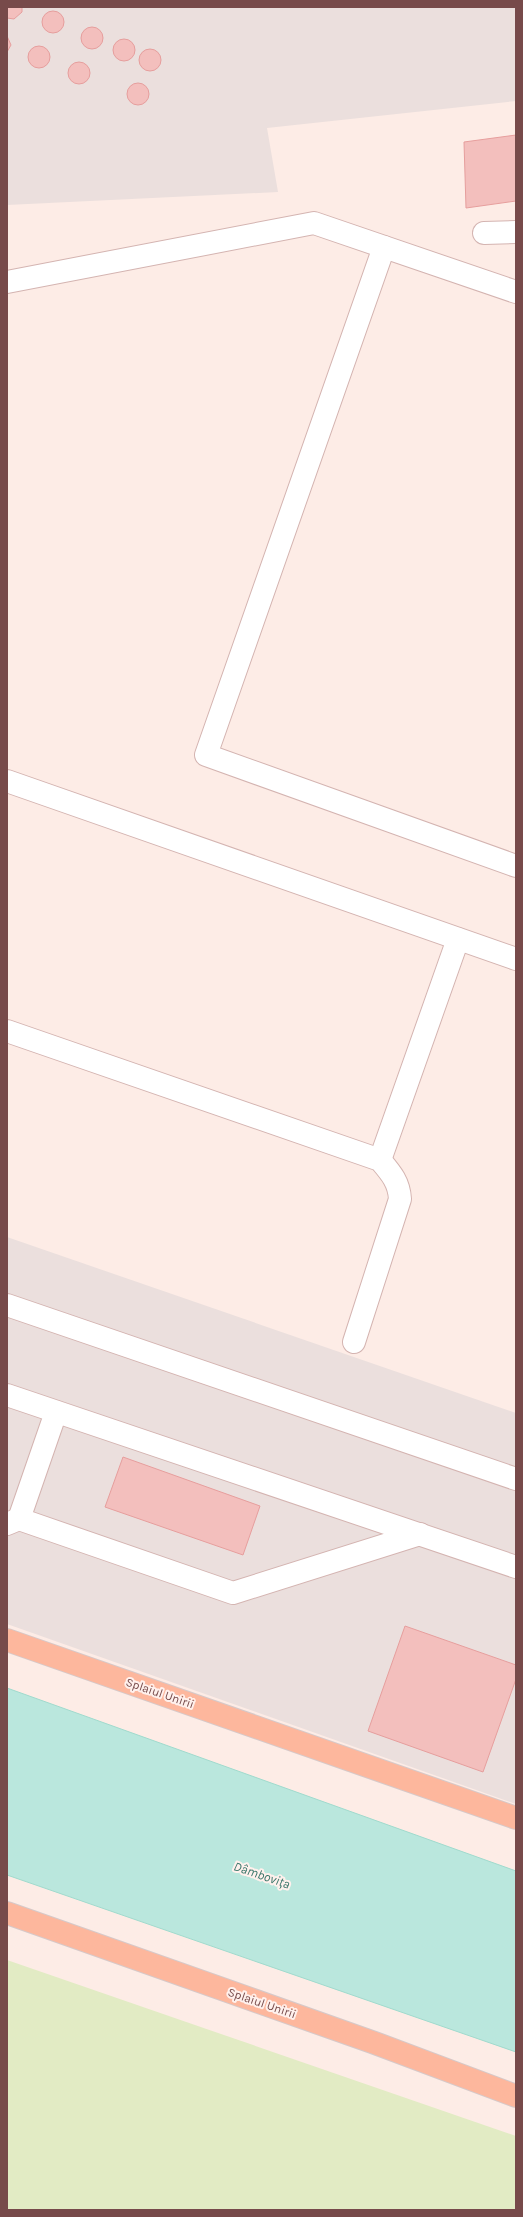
<svg xmlns="http://www.w3.org/2000/svg" width="523" height="2217" font-family="Karla,sans-serif">
<style>
.industrial{fill:#ebdfdd}
.green{fill:#e2ebc4}
.water{fill:#bae7dd;stroke:#a0dacd}
.building{fill:#f3bfbd;stroke:#e69e9d}
.lines{fill:none;stroke-linecap:round;stroke-linejoin:round}
.minor-casing{stroke:#d4b4b1;stroke-width:24}
.major-casing{stroke:#d6c9c9;stroke-width:24}
.minor{stroke:#fff;stroke-width:22}
.major{stroke:#fdb79d;stroke-width:22}
.labels{text-anchor:middle;dominant-baseline:central;stroke-width:4;stroke-linejoin:round;paint-order:stroke}
.street-label{font-size:12px;fill:#774a4a;stroke:#fff1ed}
.water-label{font-size:13px;font-style:italic;fill:#3a766a;stroke:#fff1ed}
</style>
<rect width="100%" height="100%" fill="#fdece6"/>
<g class="industrial">
<path d="M7,7H516V101L267,128L278,192L7,205Z"/>
<path d="M7,1237L516,1413V1804L7,1624Z"/>
</g>
<path class="green" d="M7,1960L516,2136V2210H7Z"/>
<path class="water" d="M7,1688L516,1871V2052L7,1875Z"/>
<g class="building">
<path d="M7,7H22V12L14,19L7,18Z"/>
<circle cx="53" cy="22" r="11"/>
<circle cx="92" cy="38" r="11"/>
<path d="M7,36L11,45L7,52Z"/>
<circle cx="124" cy="50" r="11"/>
<circle cx="39" cy="57" r="11"/>
<circle cx="150" cy="60" r="11"/>
<circle cx="79" cy="73" r="11"/>
<circle cx="138" cy="94" r="11"/>
<path d="M516,135V201L466,208L464,142Z"/>
<path d="M123,1457L260,1506L243,1555L105,1507Z"/>
<path d="M405,1626L516,1665V1679L483,1772L368,1731Z"/>
</g>
<g class="lines">
<g class="minor-casing">
<g id="minor">
<path d="M484,233L516,232"/>
<path d="M384,247L206,755L516,866"/>
<path d="M7,282L314,223L516,292"/>
<path d="M7,781L516,959"/>
<path d="M7,1031L380,1160C391,1173 399,1182 400,1199L354,1342"/>
<path d="M380,1160L458,939"/>
<path d="M7,1305L516,1479"/>
<path d="M7,1395L516,1567"/>
<path d="M19,1519L56,1412"/>
<path d="M7,1524L19,1519L233,1593L420,1534"/>
</g>
</g>
<g class="major-casing">
<g id="major">
<path d="M7,1640L516,1818"/>
<path d="M7,1913L372,2042L516,2096"/>
</g>
</g>
<use href="#minor" class="minor"/>
<use href="#major" class="major"/>
</g>
<g class="labels">
<g class="street-label">
<text transform="translate(160 1693) rotate(19)">Splaiul Unirii</text>
<text transform="translate(262 2003) rotate(19)">Splaiul Unirii</text>
</g>
<g class="water-label">
<text transform="translate(262 1875) rotate(19)">Dâmbovița</text>
</g>
</g>
<rect width="523" height="2217" fill="none" stroke="#774a4a" stroke-width="16"/>
</svg>
